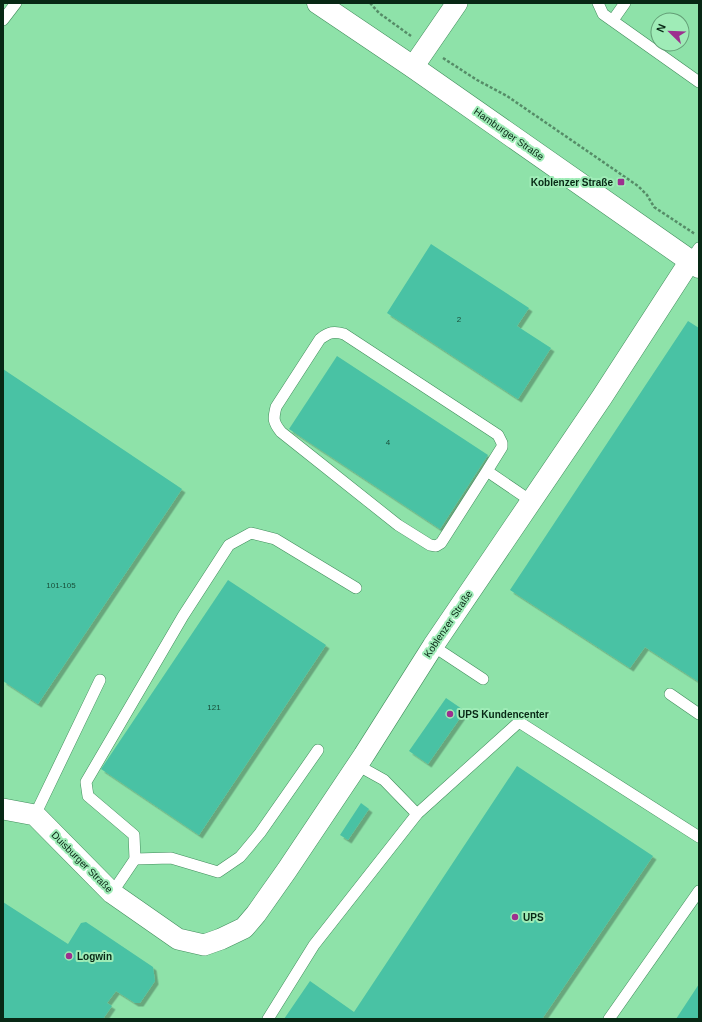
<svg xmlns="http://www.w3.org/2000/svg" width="702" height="1022" font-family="Arial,sans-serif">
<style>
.built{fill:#8ee2a9;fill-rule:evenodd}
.building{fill:#4ac2a4;filter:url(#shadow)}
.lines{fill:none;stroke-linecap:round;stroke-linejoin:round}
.lane-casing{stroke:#418d5c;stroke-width:12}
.street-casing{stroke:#418d5c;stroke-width:22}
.secondary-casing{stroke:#418d5c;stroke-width:23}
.path{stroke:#558c67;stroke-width:2.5;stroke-dasharray:3 2;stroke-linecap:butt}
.lane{stroke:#fff;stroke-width:11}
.street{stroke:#fff;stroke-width:21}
.secondary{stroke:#fff;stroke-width:22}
.poi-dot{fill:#9d2f8f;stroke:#9fecb7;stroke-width:1.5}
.labels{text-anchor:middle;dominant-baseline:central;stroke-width:4;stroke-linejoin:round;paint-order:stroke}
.number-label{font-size:8px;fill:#184e39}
.street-label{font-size:10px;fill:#082815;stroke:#9fecb7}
.poi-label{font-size:10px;font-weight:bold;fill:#082815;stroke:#9fecb7;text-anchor:start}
</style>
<defs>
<filter id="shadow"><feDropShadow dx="3.5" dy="3.5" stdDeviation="0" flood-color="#0004"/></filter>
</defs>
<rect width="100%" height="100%" fill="#9fecb7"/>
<path class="built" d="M3,3H699V1019H3ZM658,20H682V44H658Z"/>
<g class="building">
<path d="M431,244L529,308L517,326L551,348L518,399L387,313Z"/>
<path d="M688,321L699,328V682L645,647L630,668L510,590Z"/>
<path d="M337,356L488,455L440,529L289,429Z"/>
<path d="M3,369L182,489L38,704L3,681Z"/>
<path d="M228,580L326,645L199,835L101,769Z"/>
<path d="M446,698L465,711L428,764L409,751Z"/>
<path d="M517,766L653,856L542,1019H284L310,981L354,1012Z"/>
<path d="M361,803L369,809L348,840L340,835Z"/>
<path d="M3,902L68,944L81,923L86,922L153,967L155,981L140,1003H135L116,991L107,1003L112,1006L103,1019H3Z"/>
<path d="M699,984V1019H676Z"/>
</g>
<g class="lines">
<g class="lane-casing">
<g id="lane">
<path d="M598,3L603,14L699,82"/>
<path d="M3,20L16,3"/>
<path d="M613,20L625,3"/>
<path d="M690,261L699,248"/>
<path d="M487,471L441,543L436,546L430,545L398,525L281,432C273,422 273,419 276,407L320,339C329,332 334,331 344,334L498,435L502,443V447L487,471L531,501"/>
<path d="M433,646L483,679"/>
<path d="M670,694L699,714"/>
<path d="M357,765L384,780L417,814"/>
<path d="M35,815L100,680"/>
<path d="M135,859L171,858L218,872L240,857L260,833L318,750"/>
<path d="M112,893L135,859L134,835L88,796L86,782L183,616L229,545L251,533L275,539L356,588"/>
<path d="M268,1019L314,945L417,814L519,722L699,837"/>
<path d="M609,1019L699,891"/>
</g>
</g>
<g class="street-casing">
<g id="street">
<path d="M413,67L457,3"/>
<path d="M3,809L35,815L112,893L178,939L204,945L221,939L244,928L256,914L287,870L364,755L433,646L602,397L690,261"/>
</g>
</g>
<g class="secondary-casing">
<path id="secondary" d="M318,3L413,67L699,267"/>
</g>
<g class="path">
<path d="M370,3L379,13L411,36"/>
<path d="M443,58L477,80L507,96L577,144L638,186L647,195L654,207L695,234"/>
</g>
<use href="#lane" class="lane"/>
<use href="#street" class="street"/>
<use href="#secondary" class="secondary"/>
</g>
<g class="poi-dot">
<rect x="617" y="178" width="8" height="8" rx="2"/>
<circle cx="450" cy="714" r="4"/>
<circle cx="515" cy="917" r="4"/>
<circle cx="69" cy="956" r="4"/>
</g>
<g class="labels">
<g class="number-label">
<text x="459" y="319">2</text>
<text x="388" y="442">4</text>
<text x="61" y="585">101-105</text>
<text x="214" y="707">121</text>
</g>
<g class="street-label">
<text transform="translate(509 134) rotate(35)">Hamburger Straße</text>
<text transform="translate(448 624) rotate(-56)">Koblenzer Straße</text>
<text transform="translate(82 862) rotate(45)">Duisburger Straße</text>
</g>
<g class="poi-label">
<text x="613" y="182" text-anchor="end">Koblenzer Straße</text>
<text x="458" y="714">UPS Kundencenter</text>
<text x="523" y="917">UPS</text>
<text x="77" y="956">Logwin</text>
</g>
</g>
<rect width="702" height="1022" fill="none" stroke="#082815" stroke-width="8"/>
<g transform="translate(670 32) rotate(293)"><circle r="19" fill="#9fecb7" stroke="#639e76"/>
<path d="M0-3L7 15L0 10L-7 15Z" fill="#9d2f8f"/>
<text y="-6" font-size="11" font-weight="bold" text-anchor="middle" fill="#082815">N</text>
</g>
</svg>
